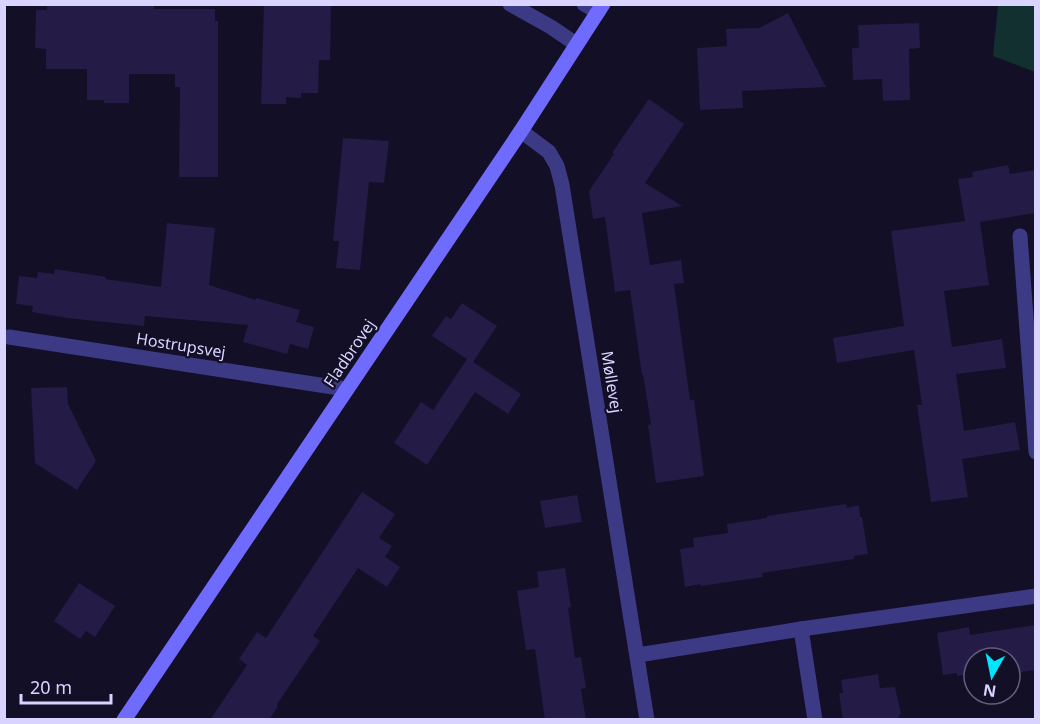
<svg xmlns="http://www.w3.org/2000/svg" width="1040" height="724" font-family="'Noto Sans',sans-serif">
<style>
.green{fill:#12302f}
.building{fill:#241b47}
.lines{fill:none;stroke-linecap:round;stroke-linejoin:round}
.street{stroke:#3d3a85;stroke-width:15}
.secondary{stroke:#6f6bff;stroke-width:15}
.labels{text-anchor:middle;dominant-baseline:central;stroke-width:4.5;stroke-linejoin:round;paint-order:stroke}
.street-label{font-size:16px;fill:#d9d4ff;stroke:#130f26}
</style>
<rect width="100%" height="100%" fill="#130f26"/>
<path class="green" d="M998,5L1035,6V72L993,56Z"/>
<g class="building">
<path d="M47,4H154V9H215V21H218V177H179L180,87H175V74H129V103H104V100H87V69H46V49L35,48L36,10H47Z"/>
<path d="M264,4H331L330,60H319L318,93H301V98L286,97V104H261Z"/>
<path d="M788,13L826,87L742,91L743,108L700,110L697,48L727,46L726,29L759,28Z"/>
<path d="M919,23L920,48L909,49L910,100L883,101L882,79L853,80L852,48H859L858,25Z"/>
<path d="M649,99L684,124L645,183L682,206L642,213L650,265L681,260L684,283L674,284L690,400H694L704,476L656,483L648,425L651,424L643,374L642,375L630,290L615,292L605,217L593,219L589,191L614,154L612,153Z"/>
<path d="M343,138L389,141L384,183L369,182L360,270L336,268L339,241H333Z"/>
<path d="M1008,165L1010,174L1035,170V213L980,222L989,285L944,291L952,347L1002,339L1006,368L956,374L964,431L1015,422L1020,450L962,459L968,497L931,502L917,405H922L914,350L837,363L833,338L904,326L891,231L965,221L958,179L973,177L972,172Z"/>
<path d="M167,223L215,228L209,285L256,300V298L300,310L296,322L314,327L308,349L290,344L287,354L243,342L248,325L145,316L144,326L67,318L32,312L33,306L16,304L19,276L37,278L38,272L54,274L55,269L106,277L105,279L161,287Z"/>
<path d="M462,303L497,326L473,362L521,394L508,414L475,392L427,465L394,443L421,402L433,410L467,359L432,336L446,316L451,319Z"/>
<path d="M67,387L68,404L96,461L77,490L35,463L31,388Z"/>
<path d="M362,492L395,514L379,538L392,546L385,557L400,567L387,587L358,568L313,636L320,641L277,704L278,706L269,720H210L247,665L239,659L257,632L266,638Z"/>
<path d="M577,495L582,522L545,528L540,501Z"/>
<path d="M846,504L847,508L859,505L860,517H862L868,554L854,556V559L762,573L763,577L701,586L700,584L685,587L680,549L694,547L693,538L728,533L727,524L767,518V516Z"/>
<path d="M565,568L571,607L568,608L575,658L581,657L586,688L581,689L586,720H545L535,649L526,650L517,591L539,587L537,572Z"/>
<path d="M79,583L115,606L95,637L86,631L80,639L54,621Z"/>
<path d="M1035,625V670L1010,674V658H974V673L957,676V673L943,675L937,633L969,627L970,635Z"/>
<path d="M878,674L880,688L895,687L901,714L899,715V720H843L839,693H843L841,680Z"/>
</g>
<g class="lines">
<g class="street">
<path d="M510,4L551,27L576,44"/>
<path d="M584,4L598,12"/>
<path d="M521,131L549,152L557,166L562,185L647,720"/>
<path d="M1020,236L1036,452"/>
<path d="M9,337L346,389"/>
<path d="M638,655L801,629"/>
<path d="M815,720L801,629L1036,596"/>
</g>
<path class="secondary" d="M124,720L521,131L603,4"/>
</g>
<g class="labels">
<g class="street-label">
<text transform="translate(181 345) rotate(9)">Hostrupsvej</text>
<text transform="translate(349 353) rotate(-56)">Fladbrovej</text>
<text transform="translate(612 382) rotate(81)">Møllevej</text>
</g>
</g>
<rect width="1040" height="724" fill="none" stroke="#d9d4ff" stroke-width="12"/>
<g transform="translate(992 676) rotate(189)"><circle r="28" fill="#130f26" stroke="#625e7d" stroke-width="1.5"/>
<path d="M0-4.5L10 22L0 15L-10 22Z" fill="#00e5ff"/>
<text y="-9" font-size="16" font-weight="bold" text-anchor="middle" fill="#d9d4ff">N</text>
</g>
<path d="M21 694v9h90v-9" fill="none" stroke="#d9d4ff" stroke-width="3"/>
<text x="30" y="694" font-size="18" fill="#d9d4ff" stroke="#130f26" stroke-width="4.5" paint-order="stroke">20 m</text>
</svg>
